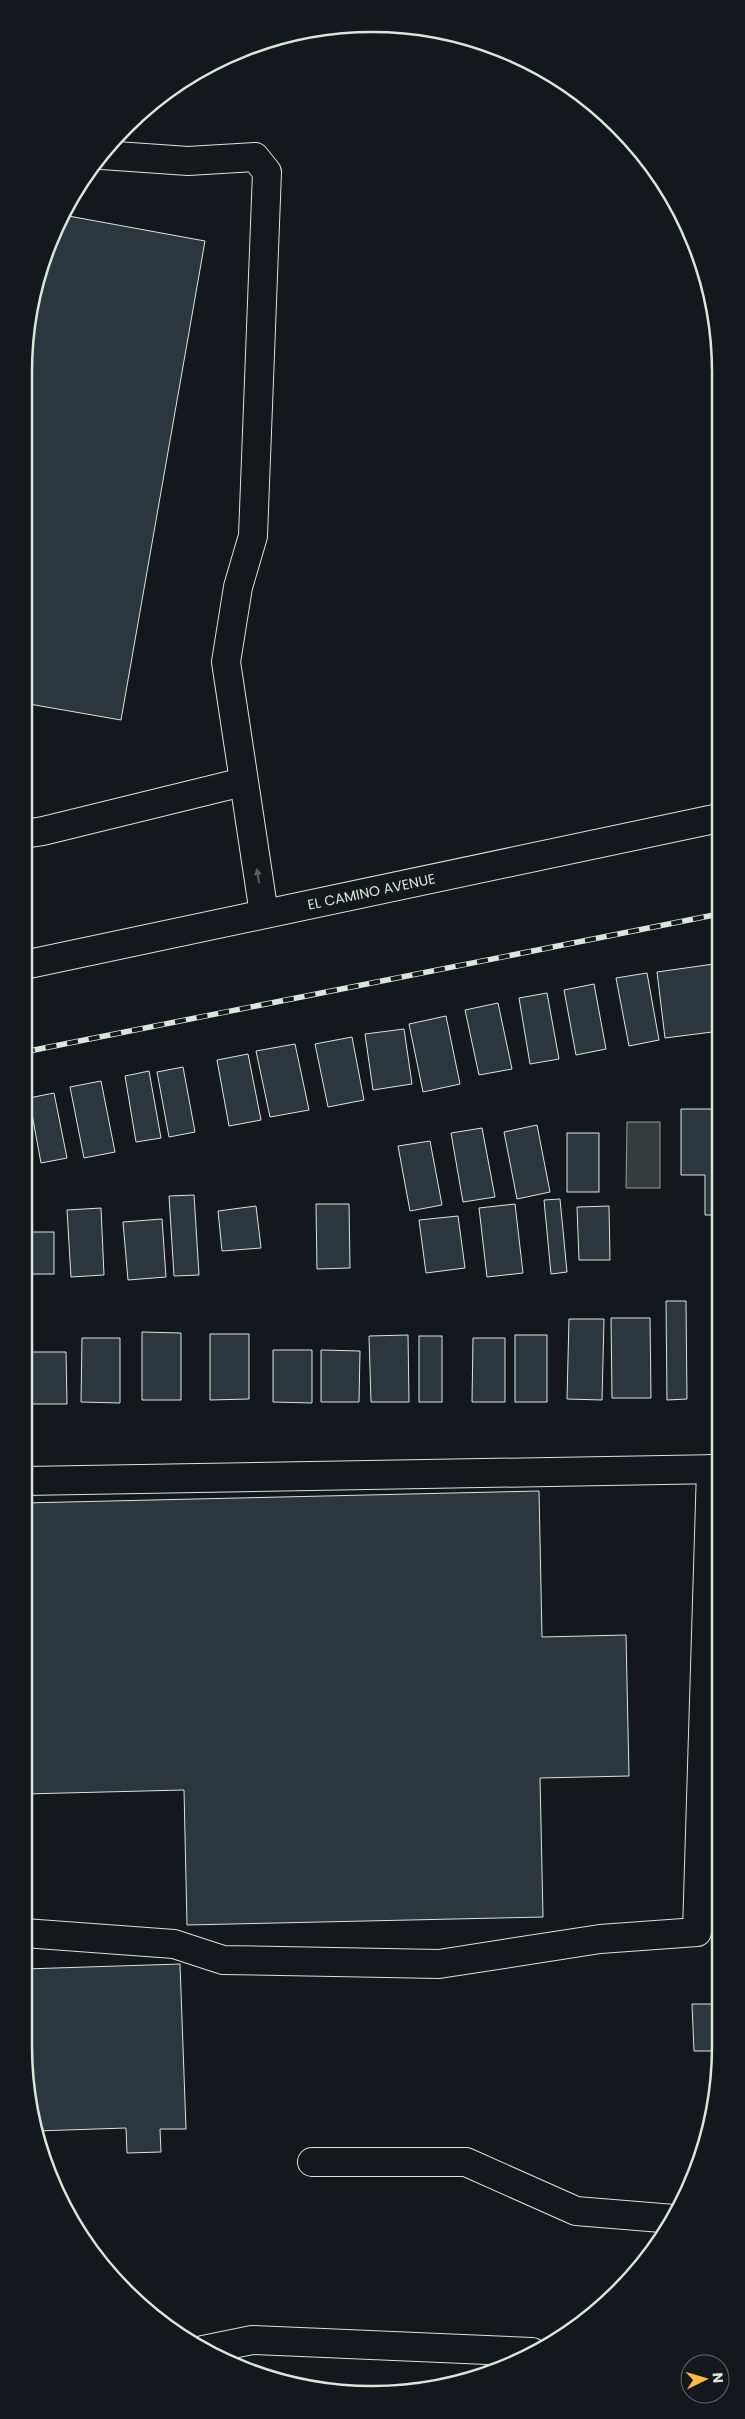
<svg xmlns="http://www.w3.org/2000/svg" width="745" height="2419" font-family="Poppins,sans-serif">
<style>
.water{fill:#363b3e;stroke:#939e99}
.building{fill:#2c363c;stroke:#d8e6dc}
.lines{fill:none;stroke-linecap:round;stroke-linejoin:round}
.minor-casing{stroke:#d8e6dc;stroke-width:30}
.minor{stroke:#14181c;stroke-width:28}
.rail-casing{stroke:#d8e6dc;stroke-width:5.5}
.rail{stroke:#14181c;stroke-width:4;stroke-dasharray:11;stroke-linecap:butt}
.oneway{fill:#59605f}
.labels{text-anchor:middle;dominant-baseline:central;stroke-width:4;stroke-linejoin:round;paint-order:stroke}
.street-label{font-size:14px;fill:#d8e6dc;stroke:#14181c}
.rim{fill:none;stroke:#d8e6dc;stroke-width:2.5}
</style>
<rect width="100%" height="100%" fill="#14181c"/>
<path class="water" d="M627,1122H660V1188H626Z"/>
<g class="building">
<path d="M63,215L205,241L121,720L29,704L24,734V372L31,304L50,239Z"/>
<path d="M714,964L719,1007L720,1031L665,1038L657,972Z"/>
<path d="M647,973L659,1040L629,1046L616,978Z"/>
<path d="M594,984L606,1049L576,1055L564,990Z"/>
<path d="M547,993L559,1059L530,1064L519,998Z"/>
<path d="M498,1003L512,1069L479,1075L465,1010Z"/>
<path d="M446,1016L460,1084L423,1092L409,1024Z"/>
<path d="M404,1029L412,1084L373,1090L365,1034Z"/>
<path d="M352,1037L364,1100L328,1107L315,1044Z"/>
<path d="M295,1044L309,1110L270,1117L256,1051Z"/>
<path d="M248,1054L261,1120L229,1126L217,1060Z"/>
<path d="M183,1067L195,1132L169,1137L157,1072Z"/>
<path d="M149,1071L161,1138L136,1142L125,1076Z"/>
<path d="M101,1081L115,1152L84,1158L70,1087Z"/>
<path d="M54,1093L67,1158L41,1163L29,1098Z"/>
<path d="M681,1109H720V1215H705V1175H681Z"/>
<path d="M537,1125L550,1192L517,1199L504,1132Z"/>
<path d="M482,1128L495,1197L463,1202L451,1133Z"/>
<rect x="567" y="1133" width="32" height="59"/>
<path d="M430,1141L442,1205L410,1211L398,1146Z"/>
<path d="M194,1195L199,1275L174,1276L169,1196Z"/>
<path d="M560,1199L567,1272L551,1274L544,1200Z"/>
<path d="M316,1204H349L350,1268L317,1269Z"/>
<path d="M515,1204L523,1273L487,1277L479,1208Z"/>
<path d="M256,1206L261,1248L222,1251L218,1211Z"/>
<path d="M609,1206L610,1260H579L577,1207Z"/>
<path d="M101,1208L104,1275L71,1277L67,1210Z"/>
<path d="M458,1216L465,1268L426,1273L419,1220Z"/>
<path d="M162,1219L166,1277L128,1280L123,1222Z"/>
<rect x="24" y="1232" width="30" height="42"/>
<path d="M666,1301H686L687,1399L667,1400Z"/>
<path d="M611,1318H650L651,1398H612Z"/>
<path d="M569,1319H604L602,1400L567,1399Z"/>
<path d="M142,1332L181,1333V1400H142Z"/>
<path d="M210,1334H249V1399L210,1400Z"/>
<path d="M408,1335L409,1402H371L369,1336Z"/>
<rect x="515" y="1335" width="32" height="67"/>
<rect x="419" y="1336" width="23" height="66"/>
<path d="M82,1338H120V1403L81,1402Z"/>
<path d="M473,1338H505V1402H472Z"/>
<path d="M273,1350H312V1403L273,1402Z"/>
<path d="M321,1350L360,1351L359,1402H321Z"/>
<path d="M28,1352H66L67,1404H28Z"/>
<path d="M539,1491L542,1637L626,1635L629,1776L540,1778L543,1917L187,1925L184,1790L24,1794V1759H26L24,1503Z"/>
<path d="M180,1964L186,2129H160L161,2152L127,2153L126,2128L36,2131L30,2114L24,2046V1969Z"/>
<path d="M715,1966H721V2046L717,2091L716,2051H694L692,2004H716Z"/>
</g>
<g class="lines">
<g class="minor-casing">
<g id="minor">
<path d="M102,155L188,161L255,157L267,172L253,536L238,587L226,662L264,914"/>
<path d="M24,834L43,831L243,782"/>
<path id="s1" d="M24,965L719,818"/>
<path d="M24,1481L720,1469"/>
<path d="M24,1933L174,1944L223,1960L439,1964L600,1939L697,1932L711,1469"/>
<path d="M312,2162H466L576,2211L674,2219"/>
<path d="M203,2350L252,2340L532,2352"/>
</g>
</g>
<use href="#minor" class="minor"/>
<g class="rail-casing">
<path id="rail" d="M24,1052L719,914"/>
</g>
<use href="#rail" class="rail"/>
</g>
<defs><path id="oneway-solid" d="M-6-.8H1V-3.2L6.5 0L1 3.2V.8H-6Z" transform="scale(1.25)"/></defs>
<use class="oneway" href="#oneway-solid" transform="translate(258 876) rotate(-99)"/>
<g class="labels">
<g class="street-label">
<text stroke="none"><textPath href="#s1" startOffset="355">EL CAMINO AVENUE</textPath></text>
</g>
</g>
<path d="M0 0H745V2419H0ZM372 32H372A340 340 0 0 1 712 372V2046A340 340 0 0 1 372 2386H372A340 340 0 0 1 32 2046V372A340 340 0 0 1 372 32Z" fill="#14181c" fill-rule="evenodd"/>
<path class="rim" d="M372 32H372A340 340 0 0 1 712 372V2046A340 340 0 0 1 372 2386H372A340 340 0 0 1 32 2046V372A340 340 0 0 1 372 32Z"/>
<g transform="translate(705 2379) rotate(85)"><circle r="24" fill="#14181c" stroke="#626a69"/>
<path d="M0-4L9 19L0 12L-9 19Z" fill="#ffb74d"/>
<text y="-8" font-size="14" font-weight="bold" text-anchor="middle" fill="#d8e6dc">N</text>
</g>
</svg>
